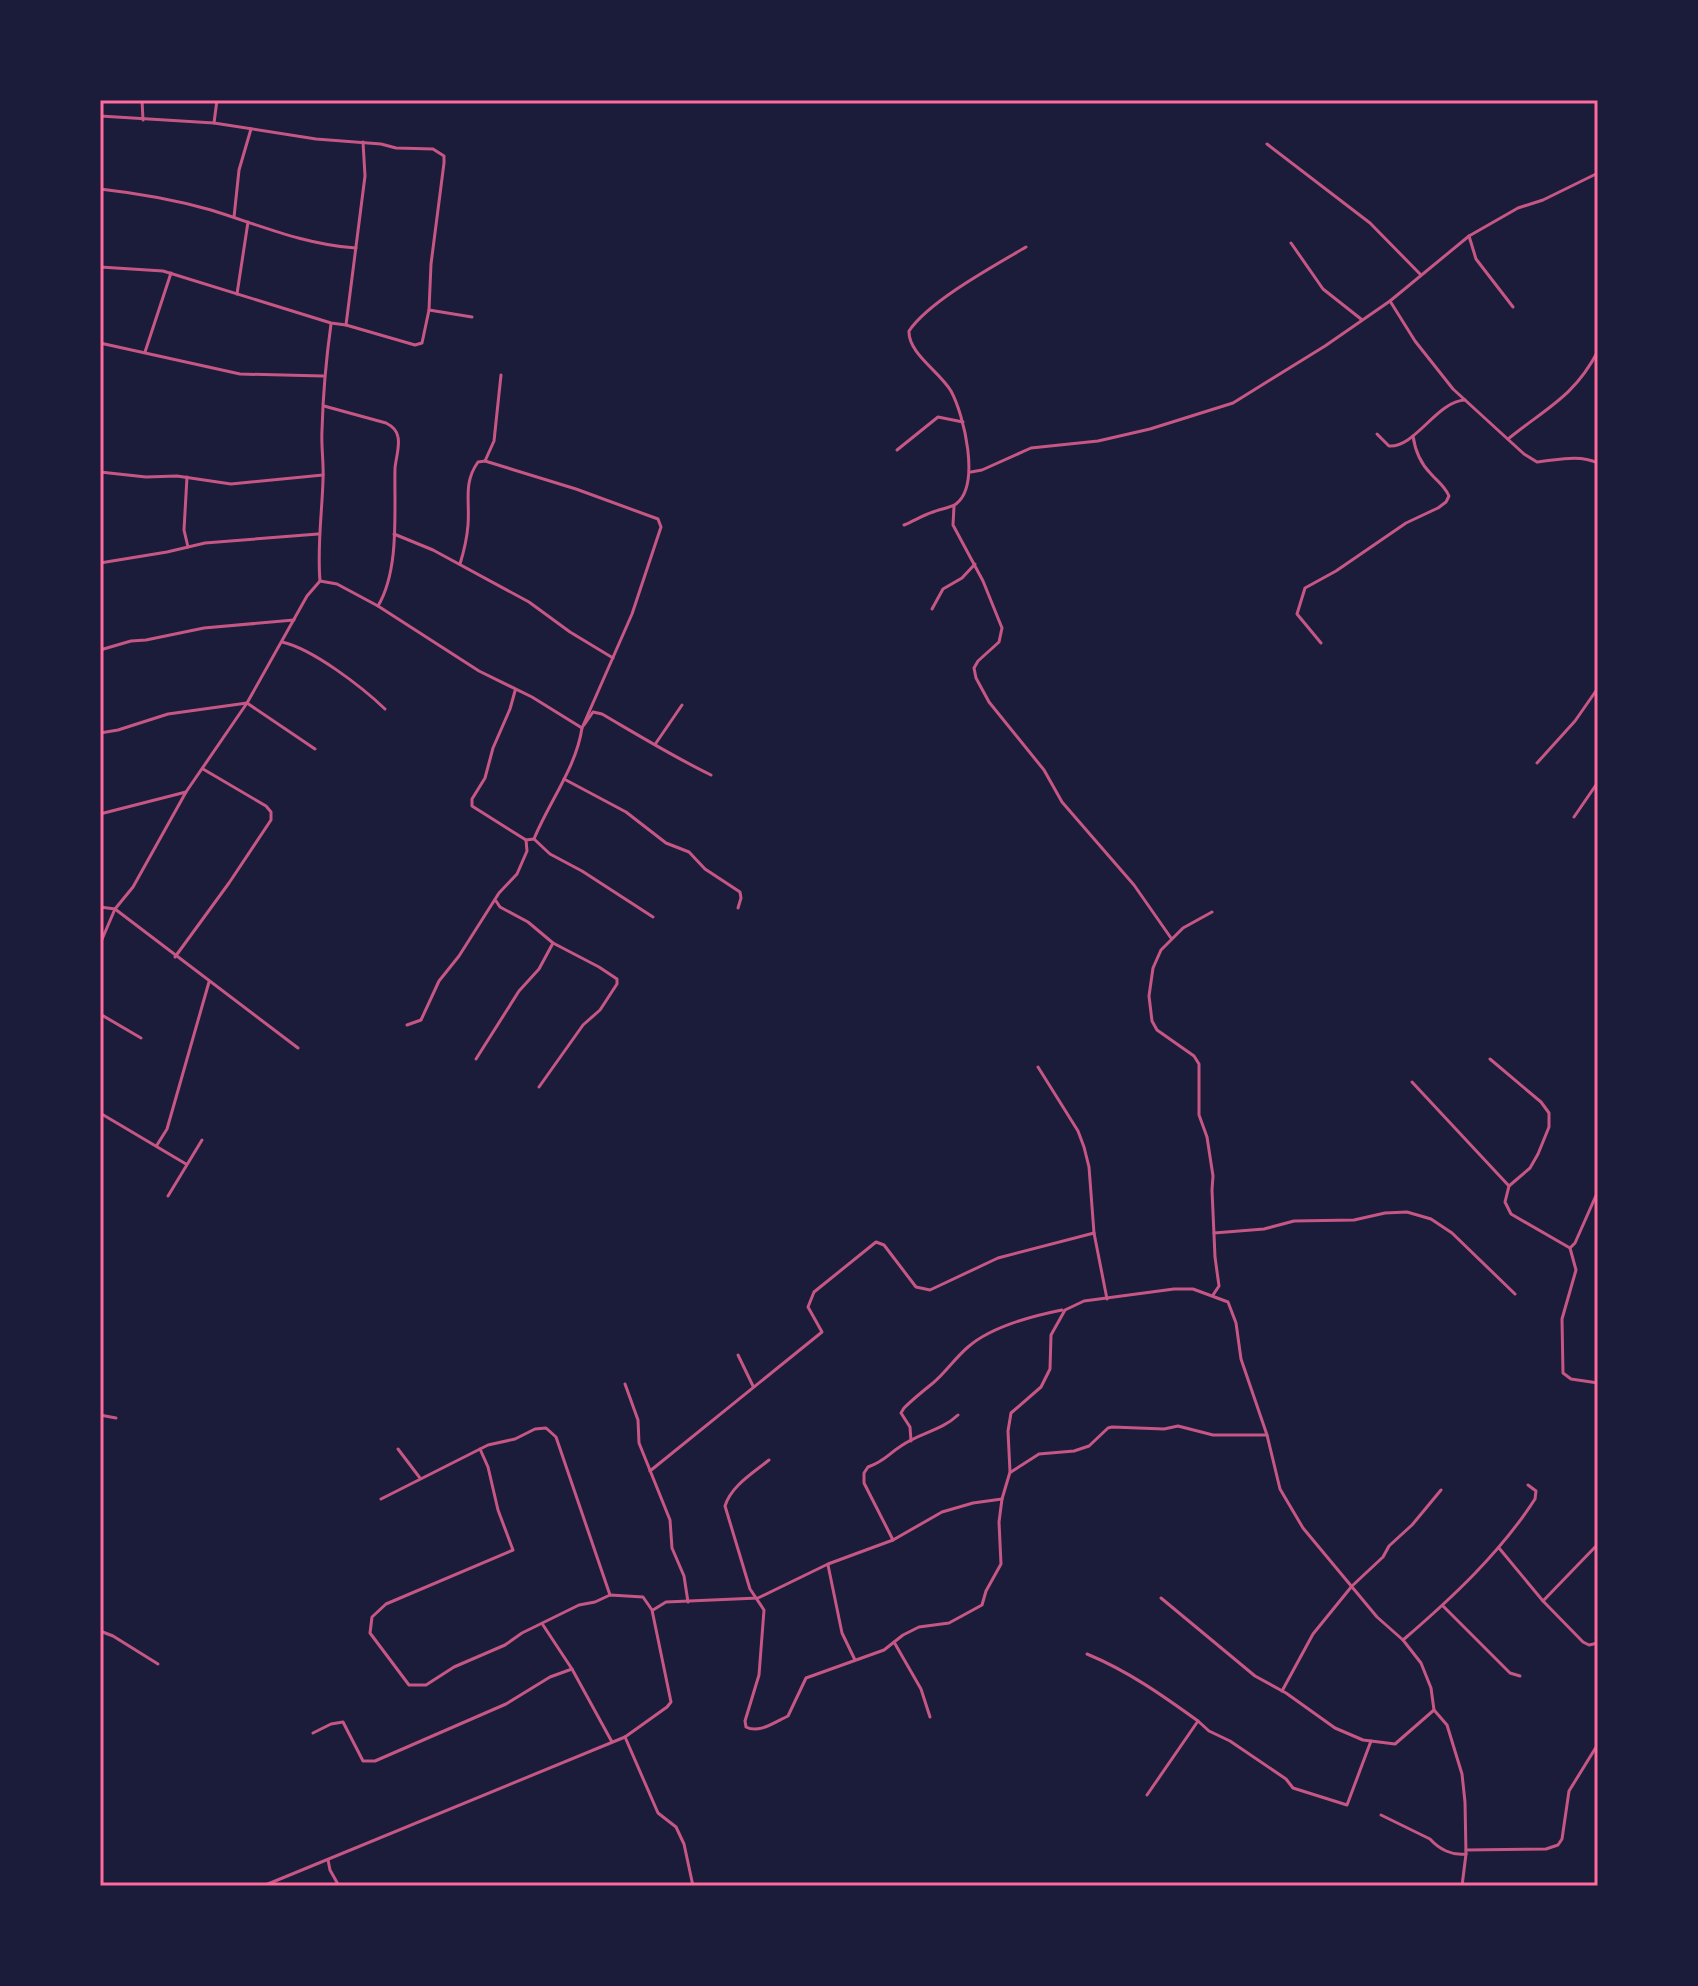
<svg xmlns="http://www.w3.org/2000/svg" width="1698" height="1986" font-family="'Noto Sans',sans-serif">
<style>
.lines{fill:none;stroke-linecap:round;stroke-linejoin:round}
.minor{stroke:#c65784;stroke-width:3}
.neatline{fill:none;stroke:#ff6b9d;stroke-width:3}
</style>
<rect width="100%" height="100%" fill="#1b1b3a"/>
<g class="lines">
<g class="minor">
<path d="M142,100L143,120"/>
<path d="M100,116L214,123L316,139L381,144L396,148L433,149L444,156V163L431,264L429,310L422,343L415,345L346,325L331,323L163,271L100,267"/>
<path d="M214,123L217,100"/>
<path d="M1267,144L1370,223L1421,275"/>
<path d="M100,189C136,193 176,200 211,210C259,225 306,245 356,248"/>
<path d="M234,217L239,170L251,129"/>
<path d="M1469,236L1476,259L1513,307"/>
<path d="M1291,243L1323,289L1361,319"/>
<path d="M237,294L248,222"/>
<path d="M1390,301L1415,341L1453,389L1524,454L1537,462C1558,460 1578,454 1598,463"/>
<path d="M429,310L472,317"/>
<path d="M346,325L365,176L363,142"/>
<path d="M100,343L240,374L323,376"/>
<path d="M145,352L171,273"/>
<path d="M324,406L386,423C392,426 397,430 398,437C400,446 396,458 395,468C394,510 400,569 378,606"/>
<path d="M1377,434L1389,446C1415,448 1437,401 1465,400"/>
<path d="M1508,439C1546,408 1574,397 1598,351"/>
<path d="M897,450L938,417L963,422"/>
<path d="M485,461L576,489L658,519L661,527L632,614L582,728"/>
<path d="M100,472L146,477L177,476L231,484L323,475"/>
<path d="M971,472L982,470L1031,448L1098,441L1150,429L1233,403L1325,346L1390,301L1469,236L1518,208L1543,200L1598,173"/>
<path d="M187,477L184,530L188,547"/>
<path d="M954,506L953,525L983,581L1002,628L999,642L978,661L974,668L976,678L989,702L1044,770L1062,802L1134,885L1171,938"/>
<path d="M904,525C914,521 923,515 933,512C940,509 950,508 956,504C981,485 964,415 951,391C940,372 908,353 909,331C929,301 994,266 1026,247"/>
<path d="M394,534L433,550L529,602L570,632L613,658"/>
<path d="M100,563L167,552L205,543L318,534"/>
<path d="M460,564C464,551 467,538 468,525C470,501 463,483 478,462L485,461L494,441L501,375"/>
<path d="M320,581L337,584L378,606L479,671L532,697L582,728C576,768 549,802 534,839L550,854L582,871L653,917"/>
<path d="M932,609L943,589L962,578L975,564"/>
<path d="M282,642C313,649 362,687 385,709"/>
<path d="M1321,643L1297,614L1305,588L1336,571L1406,523L1438,508L1446,502L1449,496C1444,485 1438,482 1431,474C1421,464 1415,450 1413,436"/>
<path d="M100,650L131,641L146,640L204,628L294,620"/>
<path d="M515,691L510,709L493,748L485,778L472,799V806L526,840"/>
<path d="M584,725L593,712L602,714C638,735 674,757 711,775"/>
<path d="M100,733L118,730L168,714L247,703L315,749"/>
<path d="M656,743L682,705"/>
<path d="M1537,763L1575,721L1598,688"/>
<path d="M564,779L626,812L666,843L689,852L705,869L740,892L741,898L738,908"/>
<path d="M100,814L186,792"/>
<path d="M1574,817L1598,782"/>
<path d="M496,901L500,907L528,922L553,943L599,967L617,979V984L600,1010L583,1025L539,1087"/>
<path d="M100,907L115,909L298,1048"/>
<path d="M1212,912L1183,928L1161,950L1153,968L1149,996L1152,1021L1157,1030L1194,1056L1199,1064V1115L1207,1137L1213,1176L1212,1190L1215,1257L1219,1286L1213,1295"/>
<path d="M100,944L115,909L133,887L186,792L247,703L307,596L320,581C317,547 322,514 323,480C324,464 321,447 322,430C323,394 326,360 331,324"/>
<path d="M175,957L229,883L271,820V812L266,806L203,769"/>
<path d="M100,1014L141,1038"/>
<path d="M407,1025L421,1020L439,981L459,956L499,893L517,874L527,851L526,840L534,839"/>
<path d="M476,1059L519,991L539,969L553,943"/>
<path d="M1490,1059L1541,1102L1549,1113V1127L1538,1154L1530,1168L1509,1186L1505,1202L1511,1214L1570,1248L1576,1270L1562,1319L1563,1373L1571,1379L1598,1383"/>
<path d="M1038,1067L1078,1131L1084,1147L1089,1167L1094,1233L1107,1299"/>
<path d="M1412,1082L1509,1186"/>
<path d="M100,1113L186,1164"/>
<path d="M157,1145L167,1129L209,982"/>
<path d="M168,1196L202,1140"/>
<path d="M1214,1233L1264,1229L1294,1221L1354,1220L1385,1213L1407,1212L1431,1219L1452,1233L1515,1294"/>
<path d="M1570,1248L1575,1243L1598,1191"/>
<path d="M738,1355L753,1386"/>
<path d="M625,1384L638,1420L639,1443L670,1520L672,1548L684,1576L688,1602"/>
<path d="M100,1415L116,1418"/>
<path d="M911,1441L910,1427L901,1413L904,1408C913,1399 923,1391 933,1383C946,1372 955,1358 968,1347C992,1326 1032,1316 1062,1310"/>
<path d="M398,1449L420,1478"/>
<path d="M769,1460C753,1473 731,1486 725,1506L750,1589L764,1610L759,1675L745,1721L746,1727C759,1734 775,1722 788,1716L806,1678L884,1650L903,1635L919,1627L949,1623L982,1605L986,1591L1001,1564L999,1522L1002,1499L1010,1472L1008,1431L1011,1413L1041,1387L1050,1369L1051,1335L1065,1310L1084,1301L1174,1289H1193L1228,1302L1236,1323L1241,1359L1267,1435L1280,1489L1303,1528L1377,1617L1403,1640L1421,1663L1431,1688L1434,1710L1447,1725L1462,1774L1465,1802L1466,1854L1462,1886"/>
<path d="M650,1471L822,1332L808,1307L814,1292L876,1242L884,1245L916,1287L930,1290L998,1258L1094,1233"/>
<path d="M1011,1472L1039,1454L1074,1451L1089,1446L1108,1428L1112,1427L1164,1429L1178,1426L1213,1435H1267"/>
<path d="M381,1499L488,1445L515,1439L535,1429L546,1428L556,1437L610,1595"/>
<path d="M893,1540L864,1483V1473L868,1467C885,1461 887,1455 901,1446C919,1433 941,1431 958,1415"/>
<path d="M1499,1548L1543,1601L1583,1642L1589,1645L1598,1643"/>
<path d="M828,1565L842,1633L855,1660"/>
<path d="M1161,1598L1255,1676L1286,1693L1335,1728L1363,1740L1371,1741"/>
<path d="M1543,1601L1598,1544"/>
<path d="M1443,1606L1510,1673L1520,1676"/>
<path d="M653,1610L666,1602L758,1598L828,1564L893,1540L942,1512L973,1503L1002,1499"/>
<path d="M543,1625L572,1669L612,1742"/>
<path d="M100,1631L113,1636L158,1664"/>
<path d="M1403,1640C1452,1598 1500,1553 1535,1499L1536,1491L1528,1485"/>
<path d="M894,1642L921,1689L930,1717"/>
<path d="M1087,1654C1128,1671 1162,1695 1198,1721"/>
<path d="M1282,1691L1313,1634L1352,1586L1383,1557L1389,1546L1412,1525L1441,1490"/>
<path d="M313,1733L331,1724L343,1722L363,1761H375L506,1704L550,1677L572,1669"/>
<path d="M625,1737L658,1813L676,1827L684,1844L693,1886"/>
<path d="M1147,1795L1198,1721L1209,1731L1230,1741L1286,1779L1293,1788L1347,1805L1371,1741L1395,1744L1434,1710"/>
<path d="M1381,1815L1430,1839C1439,1849 1452,1856 1466,1854"/>
<path d="M1466,1850L1546,1849L1558,1845L1562,1839L1569,1791L1598,1744"/>
<path d="M328,1860L330,1870L339,1886"/>
<path d="M263,1886L625,1737L667,1707L671,1702L652,1610L643,1597L610,1595L595,1602L579,1605L522,1633L505,1645L454,1667L426,1685H409L370,1633L372,1617L386,1604L513,1550L498,1510L488,1467L480,1449"/>
</g>
</g>
<rect width="1698" height="1986" fill="none" stroke="#1b1b3a" stroke-width="204"/>
<rect x="102" y="102" width="1494" height="1782" class="neatline"/>
</svg>
